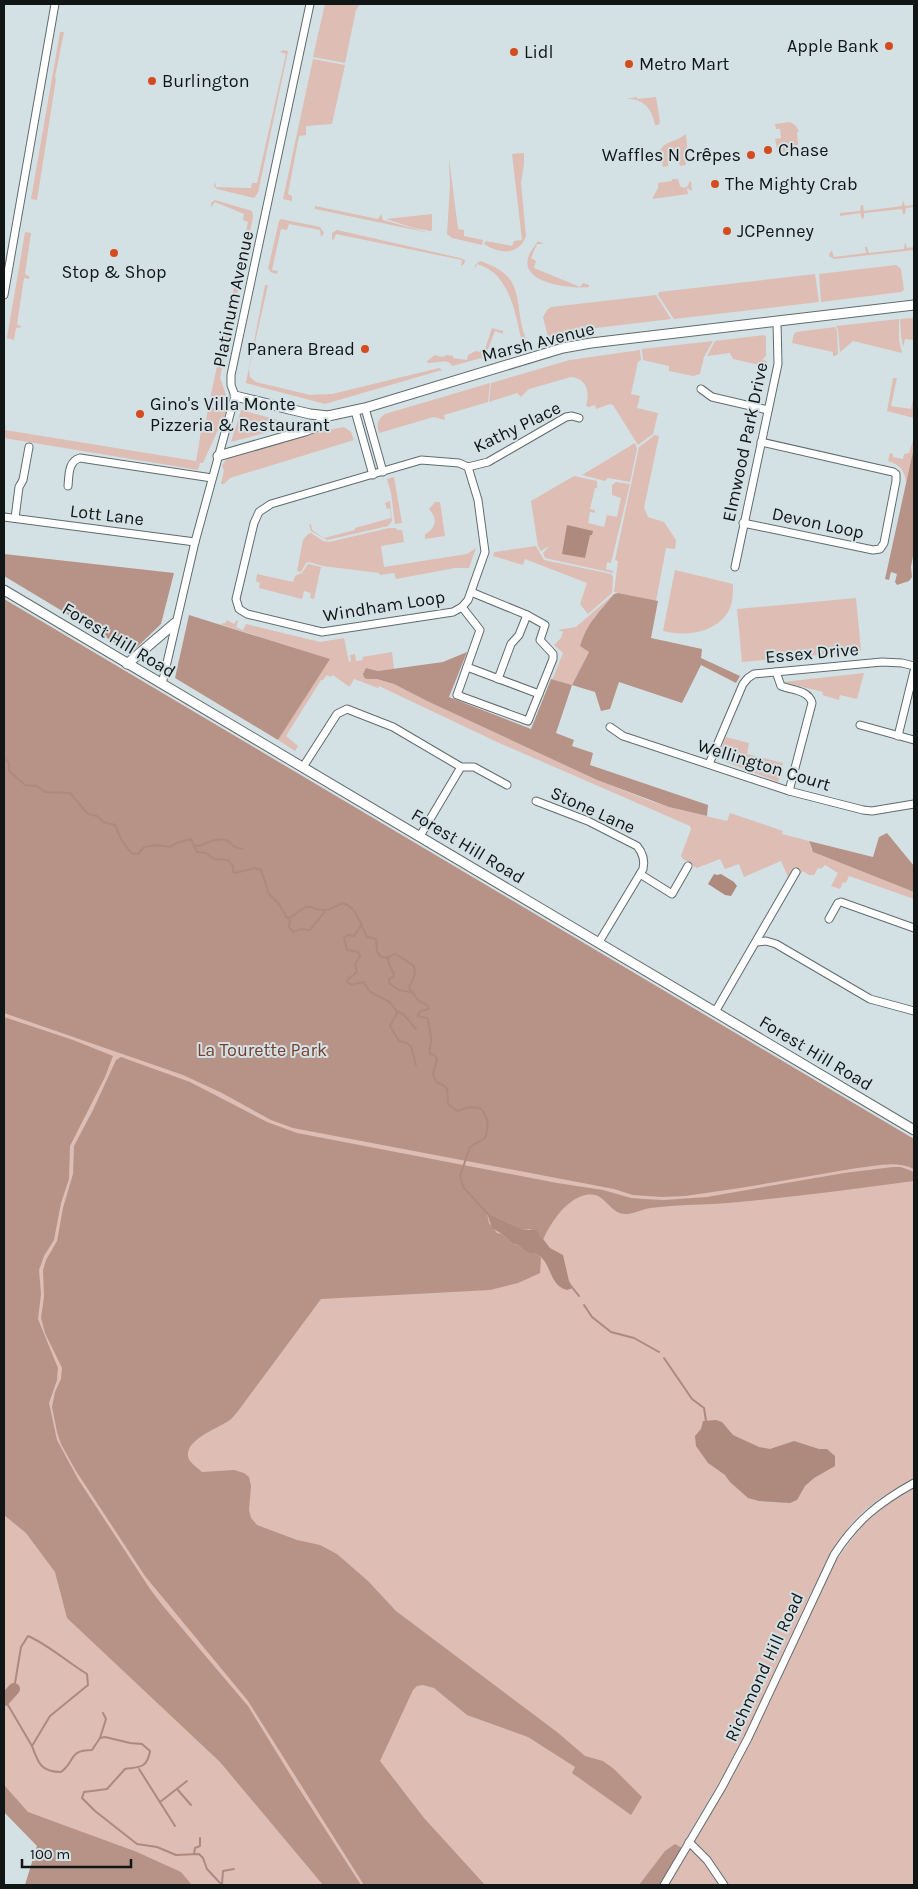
<svg xmlns="http://www.w3.org/2000/svg" width="918" height="1889" font-family="Karla,sans-serif">
<style>
.green{fill:#ddbdb4}
.forest{fill:#b79287}
.water{fill:#ae897e}
.lines{fill:none;stroke-linecap:round;stroke-linejoin:round}
.stream{stroke:#ae897e;stroke-width:2}
.river{stroke:#ae897e;stroke-width:12}
.minor-casing{stroke:#606b6e;stroke-width:9}
.tertiary-casing{stroke:#606b6e;stroke-width:11}
.minor{stroke:#fff;stroke-width:7}
.tertiary{stroke:#fff;stroke-width:9}
.poi-dot{fill:#d34b1e;stroke:#d4e1e4;stroke-width:2}
.labels{text-anchor:middle;dominant-baseline:central;stroke-width:4;stroke-linejoin:round;paint-order:stroke}
.poi-label{font-size:18px;fill:#101516;stroke:#d4e1e4;text-anchor:start}
.street-label{font-size:18px;fill:#101516;stroke:#d4e1e4}
.park-label{font-size:18px;fill:#754030;stroke:#d4e1e4}
</style>
<rect width="100%" height="100%" fill="#d4e1e4"/>
<g class="green">
<path d="M325,4H360L356,10L345,63L313,57Z"/>
<path d="M60,32H64L55,77L56,79L37,200L31,199Z"/>
<path d="M283,50L288,51L258,193L254,198L217,189L214,186L215,182L216,187L248,188H251L252,183H257L286,54L280,52Z"/>
<path d="M313,59L345,65L332,124L306,126V135L299,136L288,194L292,196V201L283,199Z"/>
<path d="M637,97V99L656,97L660,122L658,125H655C652,109 644,98 626,99Z"/>
<path d="M790,122L796,126L799,132H797L798,145H795V148L789,151V153L778,154L775,139L781,138L780,129H776L775,124Z"/>
<path d="M686,134L688,156H685L686,165L680,166L677,158L672,156L668,160V166L663,167L660,150C666,140 677,142 686,134Z"/>
<path d="M524,153V164L521,183L526,236C519,256 499,254 484,244L486,241L512,246L514,241L522,240L512,154Z"/>
<path d="M449,158L458,229L464,230V236L483,240L482,245L452,238L447,234L450,186Z"/>
<path d="M672,179H678L680,186L684,188L688,186L689,182L691,181L692,191L687,188L688,194L652,199L658,188V183L672,181Z"/>
<path d="M215,200L252,211L253,217L220,378C221,380 228,400 228,403L225,405L220,401L210,399L248,222L243,220L244,214L215,202L211,207V203Z"/>
<path d="M903,200L905,206L914,205V207L906,208L905,214H903L902,209L864,213V218L862,219L860,213L840,216V213L860,211L861,205H863L864,211L902,206Z"/>
<path d="M315,206L378,219L381,214L383,220L430,233L315,209Z"/>
<path d="M432,214V229L431,231L414,228L386,219Z"/>
<path d="M281,219L320,227L324,233L321,237L320,230L289,224L287,230L281,229L272,270L278,271L277,274L270,272V270L268,269L279,221Z"/>
<path d="M337,230L460,258L465,260L464,264L461,266L462,260L336,234L334,239L332,240V233Z"/>
<path d="M25,232L31,233L25,274L30,277L29,279L24,278L17,324L22,327L16,328L14,340L7,338Z"/>
<path d="M538,241L544,244H537L531,258L536,261L534,268L580,287L583,283L589,285V287C573,289 521,284 528,258C529,253 535,246 538,241Z"/>
<path d="M905,242L907,248L914,247V250L834,259L829,256L830,252L832,251L834,257L866,253L865,247H867L869,253L904,249Z"/>
<path d="M480,261C513,273 516,283 520,316C521,325 524,334 527,342L524,343L525,345L498,353L495,352L499,347H506L522,342C515,313 510,273 477,264L475,269V265Z"/>
<path d="M896,265L901,269L904,290L901,292L821,302L819,274Z"/>
<path d="M815,274L819,302L674,319L658,295L659,292Z"/>
<path d="M265,285H268L249,369L250,377L256,382L310,395L332,394L439,368L442,370L325,404L246,383Z"/>
<path d="M656,295L671,319L588,329L548,337L543,317L547,310L551,307Z"/>
<path d="M914,318V340L905,339L903,347L901,336L900,319Z"/>
<path d="M899,319V340L902,353L853,341L840,352L838,330L836,326Z"/>
<path d="M835,327L837,331L838,354L835,356H833V352L792,343L794,334L796,332Z"/>
<path d="M492,328L503,331V334L495,331L485,357L452,366L450,363C442,359 433,365 426,362L435,355L442,357L447,355L453,356V358L467,360L468,355L476,351L480,352L482,349H485Z"/>
<path d="M764,335L766,337V356L762,360L767,361L768,367L733,359L730,353L707,356L715,341Z"/>
<path d="M713,341L704,357L700,374L693,376L669,371V366L643,360L642,349Z"/>
<path d="M640,350L641,360L638,362L631,394L640,396L637,408L658,413L653,434L638,445L613,405L610,404L596,409L595,405L589,407L586,406C590,391 587,379 571,377L529,389L521,397L517,393L489,402L491,383L570,360Z"/>
<path d="M893,378H897L891,406L911,409L914,395V418L887,411Z"/>
<path d="M490,383L488,402L444,415L445,420L434,417L379,433C376,425 378,418 385,414Z"/>
<path d="M214,408L227,410L203,463H200L198,470L4,438V426L6,427L5,430L196,461L203,420L206,421L208,409Z"/>
<path d="M241,410L293,424V425L231,442Z"/>
<path d="M344,427L351,432L354,440L230,478L224,484H221L224,470L222,466L226,459L327,429L328,430Z"/>
<path d="M655,435L659,436L644,508L648,517L664,522L676,540L675,549L666,548L656,601L614,592L618,561L615,560L639,447Z"/>
<path d="M914,437V447L906,483C905,470 900,465 888,461L890,453L893,454V457L903,459L904,454L909,453Z"/>
<path d="M635,443L637,449L630,482L608,478L605,481L582,475Z"/>
<path d="M574,476L597,481V488H595L590,509L595,510V513L590,512L588,523L604,527L607,515L617,517L621,498L612,495V485L616,482L630,484L611,563L607,562L606,569L613,571V573L545,558L543,553L549,546L541,551L538,546L531,501Z"/>
<path d="M394,477L402,523L395,524L391,493L387,479Z"/>
<path d="M390,501L392,521L388,526L327,540L311,531L309,525L311,524L312,530L324,538L355,530V528L391,518L390,508L387,509L385,503Z"/>
<path d="M435,502H440L445,536L425,539V534C436,529 438,518 429,509Z"/>
<path d="M389,528H396L397,530H402L404,542L381,546L384,567L467,554L476,548L469,568H455L396,579L394,573L380,575L379,573L323,566L309,562L306,563L301,572L297,571L303,540L308,534L311,533L323,541L329,542Z"/>
<path d="M536,546L544,560L611,574L613,577L612,593L588,614L580,604L587,583L525,559L523,565L493,556L494,552Z"/>
<path d="M308,564L321,567L314,599L310,598L311,593L304,591L302,599L259,588L260,583L256,581L257,574L293,582L295,576L302,573Z"/>
<path d="M675,570L733,584C733,593 733,602 729,610C717,633 685,637 663,631Z"/>
<path d="M614,594L594,617L589,652L572,685L551,679L553,678L563,653L554,645L561,638L563,632L558,630L576,627Z"/>
<path d="M856,598L861,651L742,662L737,609Z"/>
<path d="M4,599L914,1139V1479L883,1496L866,1509L850,1525L833,1550L811,1593L737,1752L659,1885H25L37,1846L4,1812Z"/>
<path d="M227,620L234,624L237,620L238,621L236,627L243,630L246,624L320,642L344,638L349,662L351,661L350,655L355,654L356,661L363,660L362,657L392,652L394,669L378,671L366,668V679H377L394,684L427,701L597,780L645,799L669,807L727,821L730,813L783,831L782,834L809,841L811,849L820,855L914,892V899L849,876L846,883L843,882L840,889L831,886L838,873L825,865L821,869L818,868L814,875H809L803,871L800,874L794,869L789,879L781,861L744,877L739,864L725,869L720,859L697,868L683,859L681,856L691,829L690,826L497,742L379,686L378,688L354,679L350,686H348L333,675L331,677L327,675L323,680H321L286,736L298,746L295,751L278,740L329,659L220,624L225,623Z"/>
<path d="M864,673L857,699L840,695L839,700L822,695L823,692L783,682Z"/>
<path d="M726,737L749,743L747,754L783,763L778,782L726,762C718,754 722,746 726,737Z"/>
<path d="M914,1488V1885H668L733,1776L837,1559L863,1524L875,1514L892,1500Z"/>
</g>
<g class="forest">
<path d="M914,447V551L911,567L912,577L909,581L897,585L895,582L897,574L891,572L889,580L885,579Z"/>
<path d="M4,554L174,573L161,624L135,649L127,650L4,576Z"/>
<path d="M618,593L658,601L651,638L702,649L701,658L740,676L736,683L701,665L682,703L619,682L610,709L601,711L595,692L572,685L556,733L574,740L572,746L593,753L590,765L708,805L707,816L669,807L597,780L427,701L394,684L377,679H366L364,677L363,674L366,668L378,671L443,662L467,652L449,697L531,729L551,679L572,685L589,652L580,646C586,624 600,611 614,594Z"/>
<path d="M4,599L914,1139V1169C896,1160 876,1166 857,1168L740,1188L685,1196L662,1197L633,1195L614,1189L293,1128L271,1120L222,1093L183,1075L4,1013Z"/>
<path d="M189,615L330,659L278,740L175,678Z"/>
<path d="M887,833L914,866V892L813,852L809,841L873,857L879,837Z"/>
<path d="M4,1017L73,1040L113,1056L105,1077L70,1146L69,1179L61,1203L54,1240L44,1256L39,1270L41,1294L38,1319L58,1368L57,1380L49,1403L57,1440L78,1479L150,1589L163,1606L248,1706L296,1784L361,1885H323L220,1762L67,1618L55,1572L26,1533L4,1515Z"/>
<path d="M121,1057L190,1082L267,1122L297,1133L557,1183L603,1190L631,1198L643,1199L664,1200L707,1197L844,1173L893,1167H901L914,1172V1181C859,1188 804,1196 749,1201C716,1205 683,1204 650,1208C643,1209 636,1213 628,1214C607,1216 607,1188 582,1196C564,1202 550,1224 543,1240L540,1235L530,1229L524,1230L487,1213L489,1223L497,1233L502,1234L513,1244L524,1247L527,1251L538,1255L541,1258L540,1273L518,1283L490,1290L321,1299L238,1411C236,1414 233,1417 230,1420C219,1428 178,1442 190,1461C193,1465 199,1469 202,1472L234,1470L244,1473L249,1477L251,1486L249,1510L251,1518L257,1525L297,1540L320,1545L337,1554L368,1581L396,1611L557,1732L585,1756L603,1761L614,1769L642,1797L631,1815L572,1773L575,1767L528,1737L467,1715L434,1688L423,1685L417,1686L413,1690L380,1761L424,1818L485,1885H364L248,1701L145,1576L76,1471L61,1444L57,1432L52,1407L55,1392L61,1379L62,1368L45,1333L41,1318L44,1297L43,1270L46,1260L57,1241L63,1208L73,1174L74,1146L93,1110L116,1060Z"/>
<path d="M4,1785L28,1812L137,1852L181,1872L192,1885H25L37,1846L4,1812Z"/>
<path d="M675,1844L682,1848L659,1885H639L665,1851Z"/>
</g>
<g class="water">
<path d="M567,525L593,531L592,535H590L585,558L562,554Z"/>
<path d="M714,874L717,875L721,874L734,882L737,886L731,896L725,895L708,884Z"/>
<path d="M487,1213L524,1230H536L550,1248L563,1255L569,1281L573,1288L567,1290C549,1286 552,1263 538,1255C535,1253 532,1254 530,1253C522,1250 523,1245 513,1244L502,1234L492,1228Z"/>
<path d="M716,1420L722,1422L733,1435L759,1447L770,1449L794,1441L819,1449H827L835,1456V1466L814,1478L805,1486L797,1500L790,1503L759,1501L748,1498L730,1482L725,1475L708,1463L696,1446L695,1436L701,1429L703,1421Z"/>
</g>
<g class="lines">
<g class="stream">
<path d="M4,759L9,762V771L25,785L37,786L45,792L70,793L88,814L97,816L104,822L115,825L121,839L131,853L138,854L144,847L157,845L170,847L176,843L191,839L197,852L206,853L214,859L228,860L233,866V872L235,873L255,868L261,870L269,894L279,904L287,918C296,917 299,907 308,907C312,906 312,908 316,909C327,912 333,908 342,903C357,906 361,926 367,937L376,939C377,946 375,960 388,957C391,956 393,954 396,954L414,966L415,974L409,988L418,1000L428,1006V1009L421,1011L417,1016L427,1018C429,1021 431,1036 431,1040C431,1045 429,1048 430,1054L435,1055L437,1059L433,1074L436,1082L443,1085L447,1089L448,1104L458,1111L469,1107L480,1108C489,1116 489,1127 485,1138L470,1147L460,1176L463,1187L488,1214"/>
<path d="M196,845L199,846C205,843 220,837 226,840C234,844 232,848 243,849"/>
<path d="M290,918L289,927L293,932L301,929L310,930L326,910"/>
<path d="M362,924L354,936L348,935L344,938L347,950L358,952L360,956L355,964L357,972L348,979L347,982L352,985L363,982C366,985 367,989 371,992C382,1000 391,998 397,1013L390,1026L399,1041L407,1043L411,1047L416,1065"/>
<path d="M388,957L389,964L394,974L393,977L389,979V983L399,990L410,992"/>
<path d="M397,1011L403,1014L416,1029"/>
<path d="M571,1286L579,1296"/>
<path d="M584,1305L592,1317L611,1332L634,1338L659,1352"/>
<path d="M664,1358L692,1399L704,1408L706,1421"/>
<path d="M14,1689L21,1647L28,1636C49,1645 67,1662 87,1674L88,1685L50,1716L32,1746C38,1763 41,1772 61,1772C76,1761 68,1750 92,1750L100,1738L105,1737L130,1743L142,1744L150,1751C147,1769 139,1767 125,1769L107,1789L84,1792L82,1798L95,1811L137,1844L157,1847L176,1855L199,1854L203,1858L207,1869L222,1885"/>
<path d="M5,1700L32,1746"/>
<path d="M100,1738L106,1719L103,1713"/>
<path d="M139,1769L175,1826"/>
<path d="M177,1789L191,1805"/>
<path d="M160,1802L187,1781"/>
<path d="M194,1854L195,1848L200,1846V1838"/>
<path d="M222,1884L223,1871L234,1869"/>
</g>
<path class="river" d="M4,1700L14,1689"/>
<g class="minor-casing">
<g id="minor">
<path d="M4,295L55,4"/>
<path d="M701,389L712,397L768,410"/>
<path d="M365,408L383,472"/>
<path d="M355,411L373,475"/>
<path d="M421,460L459,463L468,467L478,500L485,552L468,600L462,607L453,612L322,632L247,614L239,609L236,599L254,523L259,512L271,504Z"/>
<path d="M468,467L488,462L566,417L572,416L579,418"/>
<path d="M68,486C69,476 68,461 80,458L212,478"/>
<path d="M4,517L195,542"/>
<path d="M15,518L19,487L23,480L29,447"/>
<path d="M743,523L873,550L880,549L884,543L896,481V474L893,472L761,442"/>
<path d="M735,567L778,364L777,322"/>
<path d="M462,607L480,630L457,695L528,721L553,659V654L540,640L545,625L527,615L471,592"/>
<path d="M467,667L539,694"/>
<path d="M776,672L781,686C791,690 809,690 812,703L789,791"/>
<path d="M498,679L511,644L519,635L527,615"/>
<path d="M162,684L195,542L235,396L231,385V375L310,4"/>
<path d="M860,725L914,740"/>
<path d="M610,727L623,736L789,791L863,810L872,811L914,804"/>
<path d="M898,736L914,671"/>
<path d="M709,764L743,684L748,678L754,674L882,662L902,663L914,666"/>
<path d="M303,767L337,714L347,709L393,727L461,767H474L507,785"/>
<path d="M536,801L588,821L637,846C643,853 645,860 643,869L599,942"/>
<path d="M420,836L461,767"/>
<path d="M640,874L672,894L688,866"/>
<path d="M829,919L838,903L841,902L914,928"/>
<path d="M757,942L766,941L776,944L870,999L914,1011"/>
<path d="M715,1012L796,872"/>
<path d="M689,1842L707,1860L724,1885"/>
<path d="M664,1885L722,1787L748,1738L834,1555C856,1521 878,1503 914,1483"/>
</g>
</g>
<g class="tertiary-casing">
<g id="tertiary">
<path d="M235,396L310,414L328,416L365,408L563,348L591,343L914,305"/>
<path d="M218,456L305,431L315,427L328,416"/>
<path d="M4,590L914,1130"/>
<path d="M127,664L175,623"/>
</g>
</g>
<use href="#minor" class="minor"/>
<use href="#tertiary" class="tertiary"/>
</g>
<g class="poi-dot">
<circle cx="889" cy="46" r="5"/>
<circle cx="514" cy="52" r="5"/>
<circle cx="629" cy="64" r="5"/>
<circle cx="152" cy="81" r="5"/>
<circle cx="768" cy="150" r="5"/>
<circle cx="751" cy="155" r="5"/>
<circle cx="715" cy="184" r="5"/>
<circle cx="727" cy="231" r="5"/>
<circle cx="114" cy="253" r="5"/>
<circle cx="365" cy="349" r="5"/>
<circle cx="140" cy="414" r="5"/>
</g>
<g class="labels">
<g class="poi-label">
<text x="879" y="46" text-anchor="end">Apple Bank</text>
<text x="524" y="52">Lidl</text>
<text x="639" y="64">Metro Mart</text>
<text x="162" y="81">Burlington</text>
<text x="778" y="150">Chase</text>
<text x="741" y="155" text-anchor="end">Waffles N Crȇpes</text>
<text x="725" y="184">The Mighty Crab</text>
<text x="737" y="231">JCPenney</text>
<text x="114" y="272" text-anchor="middle">Stop &amp; Shop</text>
<text x="355" y="349" text-anchor="end">Panera Bread</text>
<text x="150" y="404">Gino's Villa Monte<tspan x="150" dy="21">Pizzeria &amp; Restaurant</tspan></text>
</g>
<g class="street-label">
<text transform="translate(233 299) rotate(-78)">Platinum Avenue</text>
<text transform="translate(538 342) rotate(-14)">Marsh Avenue</text>
<text transform="translate(517 427) rotate(-26)">Kathy Place</text>
<text transform="translate(745 442) rotate(-78)">Elmwood Park Drive</text>
<text transform="translate(107 515) rotate(7)">Lott Lane</text>
<text transform="translate(818 523) rotate(12)">Devon Loop</text>
<text transform="translate(384 606) rotate(-9)">Windham Loop</text>
<text transform="translate(119 640) rotate(31)">Forest Hill Road</text>
<text transform="translate(812 653) rotate(-5)">Essex Drive</text>
<text transform="translate(764 765) rotate(17)">Wellington Court</text>
<text transform="translate(593 810) rotate(24)">Stone Lane</text>
<text transform="translate(468 846) rotate(31)">Forest Hill Road</text>
<text transform="translate(816 1053) rotate(31)">Forest Hill Road</text>
<text transform="translate(764 1667) rotate(-65)">Richmond Hill Road</text>
</g>
<g class="park-label">
<text x="262" y="1050">La Tourette Park</text>
</g>
</g>
<rect width="918" height="1889" fill="none" stroke="#101516" stroke-width="10"/>
<path d="M22 1859v8h109v-8" fill="none" stroke="#101516" stroke-width="2.5"/>
<text x="30" y="1859" font-size="15" fill="#101516" stroke="#d4e1e4" stroke-width="4" paint-order="stroke">100 m</text>
</svg>
